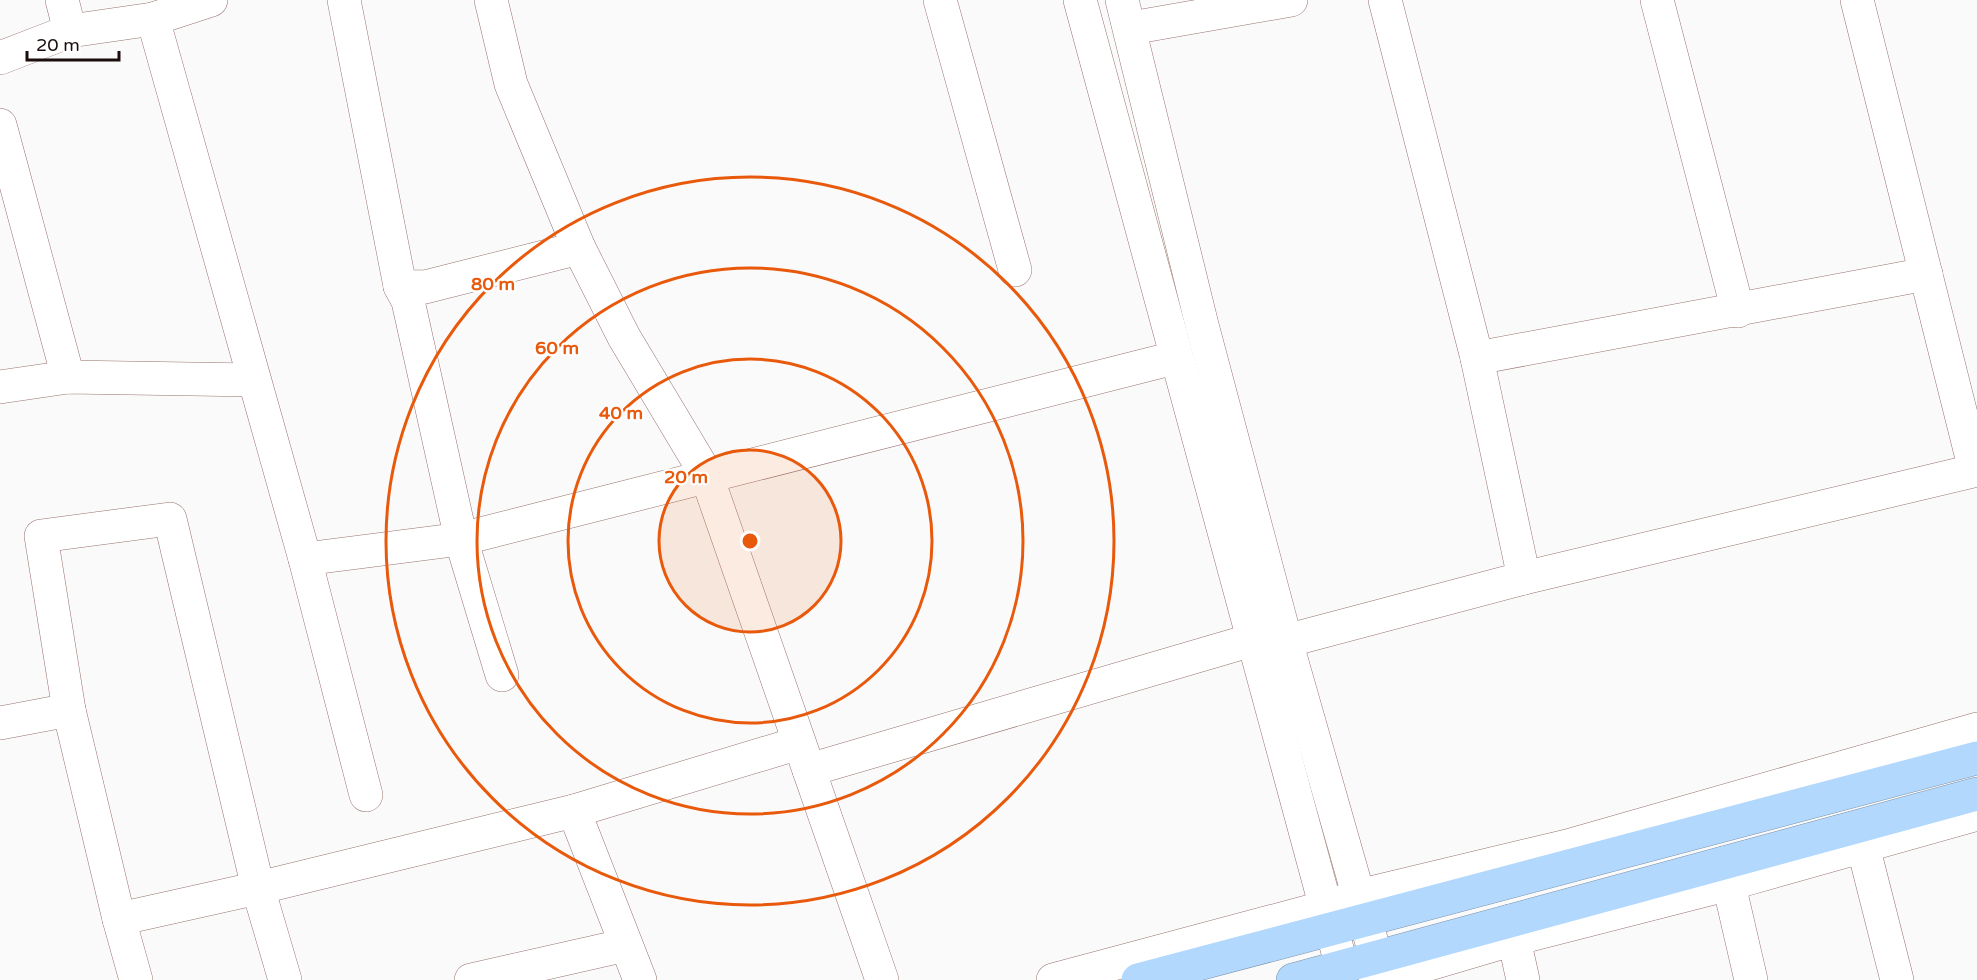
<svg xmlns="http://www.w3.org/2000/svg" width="1977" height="980" font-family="'Varela Round',sans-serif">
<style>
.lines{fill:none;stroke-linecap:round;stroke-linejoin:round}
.street-casing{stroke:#98746f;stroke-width:34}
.secondary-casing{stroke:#98746f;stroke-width:34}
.highway-casing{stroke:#7d91a9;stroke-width:34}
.street{stroke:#fff;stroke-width:33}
.secondary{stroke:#fff;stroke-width:33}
.highway{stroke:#b2d8fd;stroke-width:33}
.ring{fill:none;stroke:#e8590c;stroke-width:3}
.centre{fill:#e8590c;stroke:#fff;stroke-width:3}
.ring-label{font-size:18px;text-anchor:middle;font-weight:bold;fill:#e8590c;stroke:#fff;stroke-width:4.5;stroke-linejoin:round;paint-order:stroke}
</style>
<rect width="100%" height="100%" fill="#fafafa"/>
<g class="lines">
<g class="street-casing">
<g id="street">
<path d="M62,0L70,31"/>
<path d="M344,0L400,286L425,287L579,248"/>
<path d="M491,0L511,84L579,248L624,337L706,474L882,980"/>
<path d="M940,0L1015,270"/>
<path d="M1080,0L1342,967"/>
<path d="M1122,0L1202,325L1286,641L1376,957"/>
<path d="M1385,0L1477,358L1524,578"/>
<path d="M1657,0L1738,311"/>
<path d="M1857,0L1975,470"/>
<path d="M153,19L305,559L366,795"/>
<path d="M1131,28L1291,0"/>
<path d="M0,58L70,31L153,19L211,0"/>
<path d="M0,125L68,377"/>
<path d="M400,286L408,301L461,539L502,675"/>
<path d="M1477,358L1926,274"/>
<path d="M0,387L68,377L254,380"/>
<path d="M305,559L461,539L1174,358"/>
<path d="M1286,641L1524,578L1977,470"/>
<path d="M0,723L69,710"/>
<path d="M809,770L1252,640"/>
<path d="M574,811L640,980"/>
<path d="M1863,846L1897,980"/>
<path d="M1724,863L1751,980"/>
<path d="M119,919L258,888L574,811L799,743"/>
<path d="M1510,921L1523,980"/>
<path d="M136,980L119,919L69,710L41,536L170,519L258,888L285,980"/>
<path d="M471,980L626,945"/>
</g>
</g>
<g class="secondary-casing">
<g id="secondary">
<path d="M1053,980L1326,907L1358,896L1567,846L1977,729"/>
<path d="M1375,980L1514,939L1729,884L1977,814"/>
</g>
</g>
<g class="highway-casing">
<g id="highway">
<path d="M1138,980L1977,758"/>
<path d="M1293,980L1977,794"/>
</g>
</g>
<use href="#street" class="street"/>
<use href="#secondary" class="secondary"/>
<use href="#highway" class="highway"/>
</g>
<circle cx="750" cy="541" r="91" fill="#e8590c" fill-opacity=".12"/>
<g class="ring">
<circle cx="750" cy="541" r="91"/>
<circle cx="750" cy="541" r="182"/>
<circle cx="750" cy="541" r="273"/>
<circle cx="750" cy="541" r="364"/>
</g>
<circle cx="750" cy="541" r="9" class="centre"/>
<g class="ring-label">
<text x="493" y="290">80 m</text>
<text x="557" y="354">60 m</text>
<text x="621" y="419">40 m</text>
<text x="686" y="483">20 m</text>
</g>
<path d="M27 51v9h92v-9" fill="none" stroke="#1b0d0c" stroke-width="3"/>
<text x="36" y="51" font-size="18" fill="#1b0d0c" stroke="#ffffff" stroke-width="4.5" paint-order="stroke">20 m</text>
</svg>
